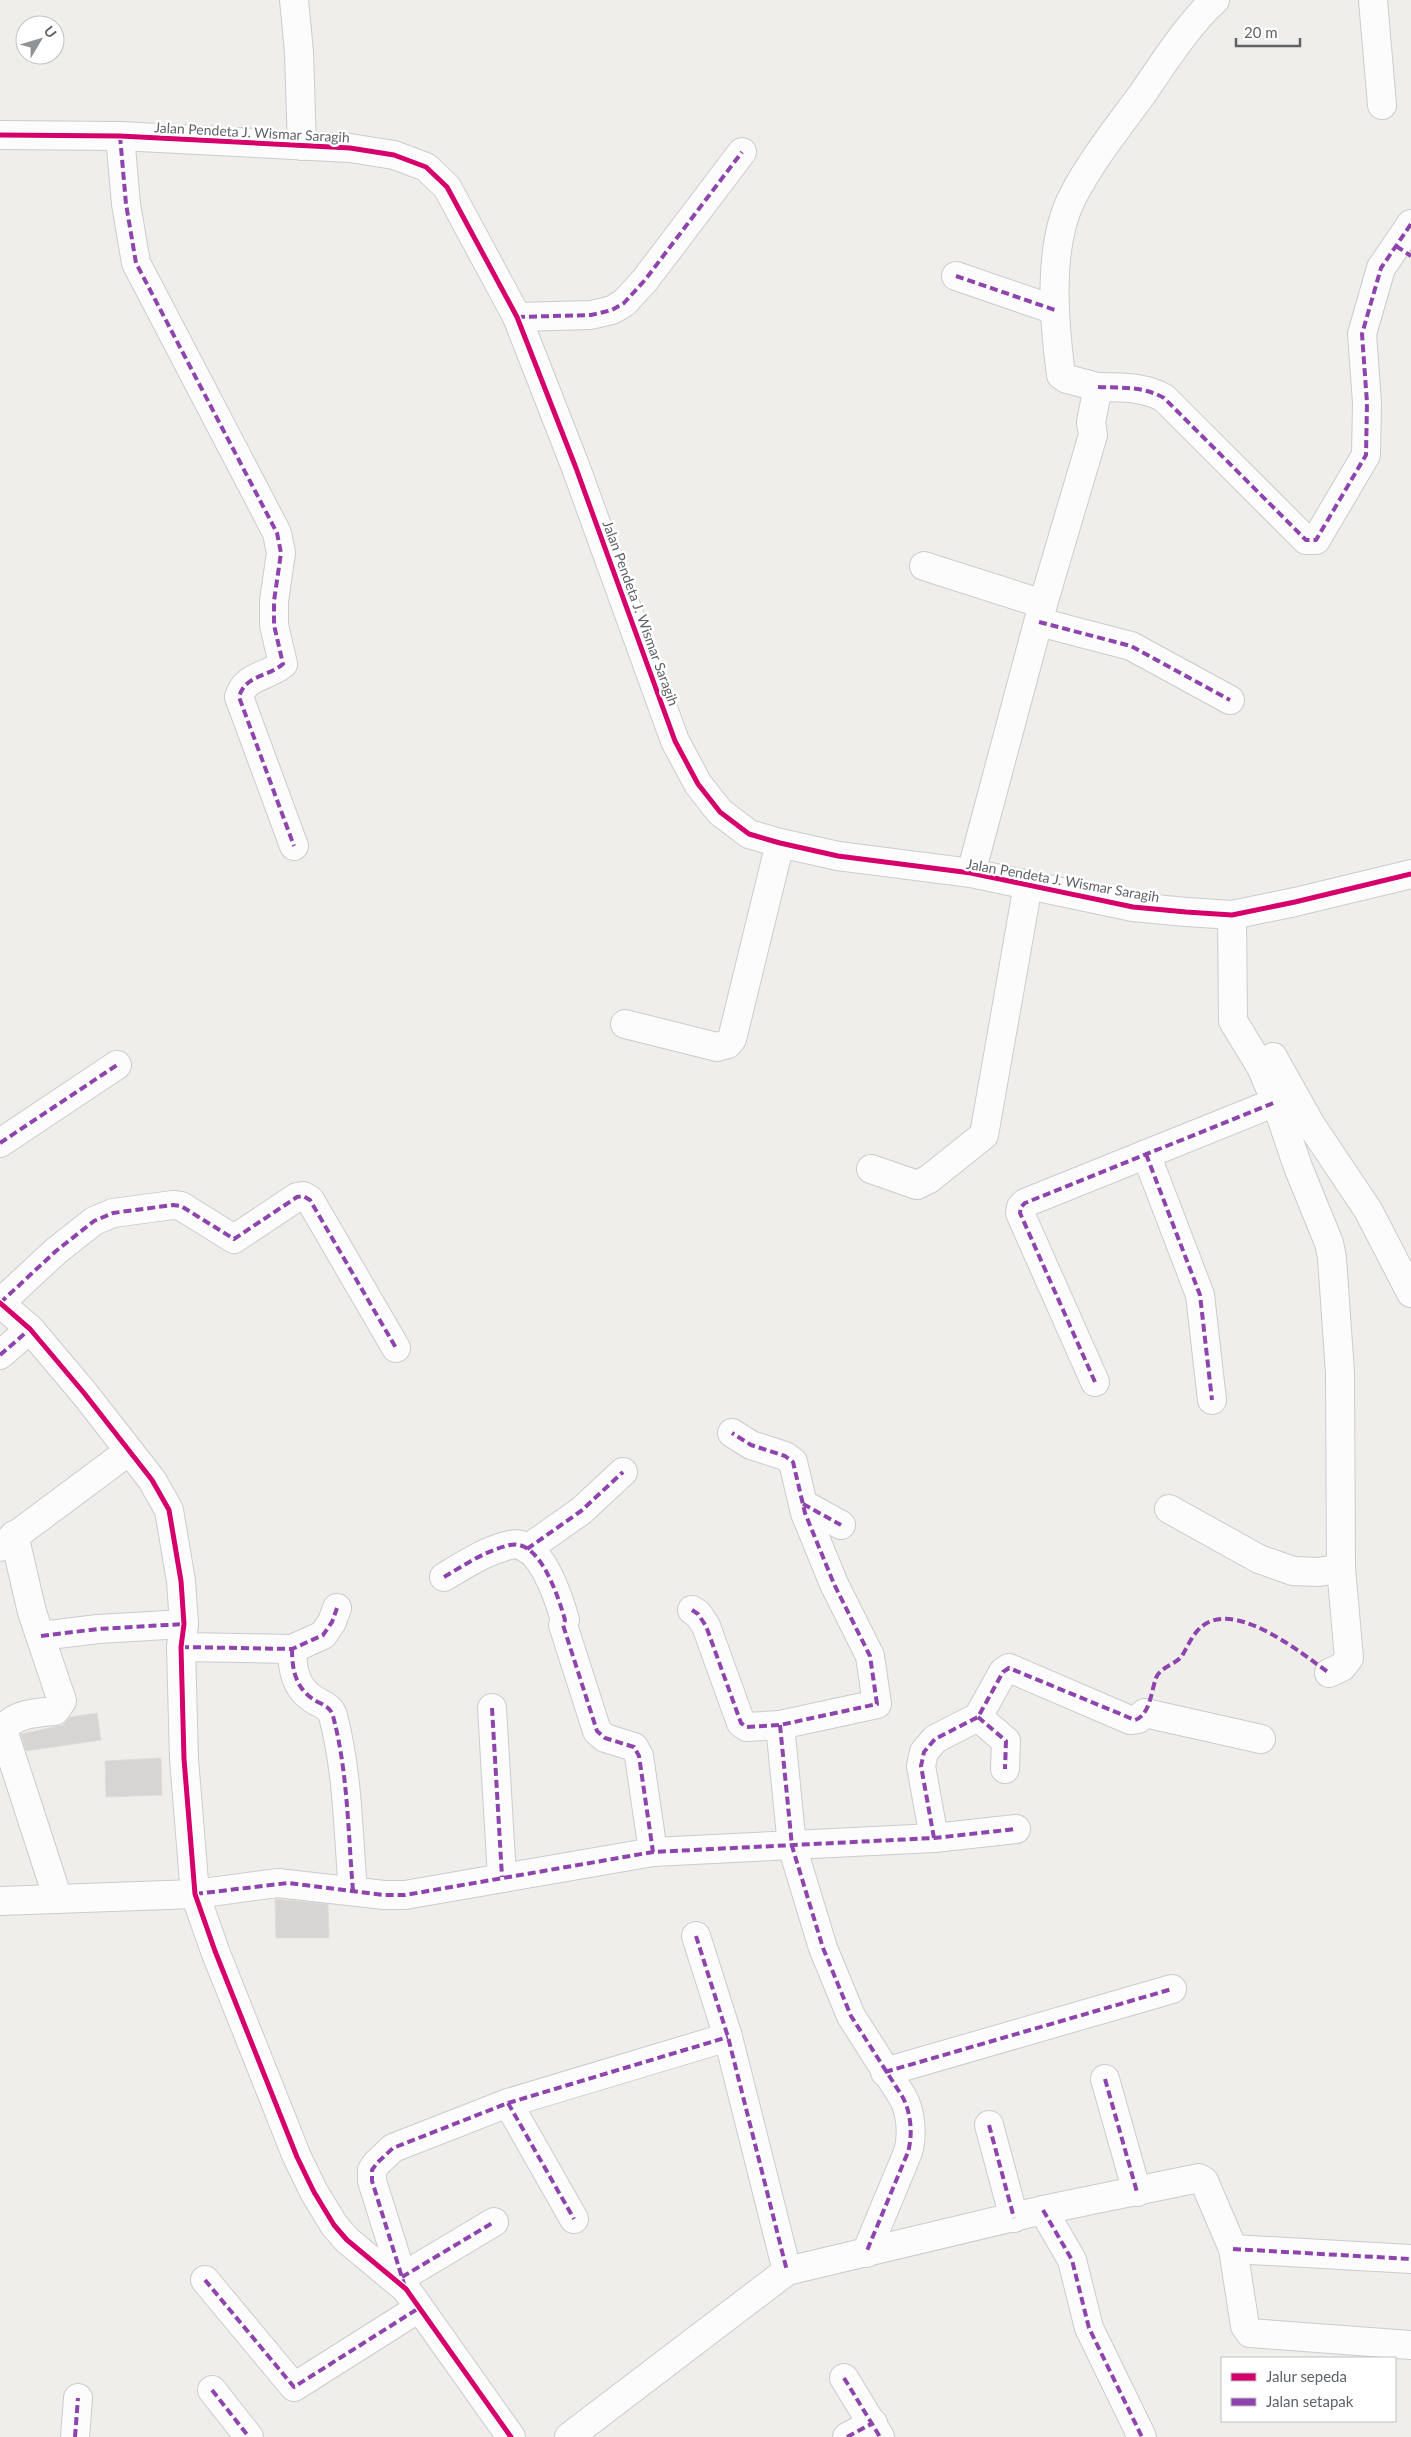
<svg xmlns="http://www.w3.org/2000/svg" width="1411" height="2437" font-family="Lato,sans-serif">
<style>
.building{fill:#d6d5d3;stroke:#deddd9}
.lines{fill:none;stroke-linecap:round;stroke-linejoin:round}
.minor-casing{stroke:#cbcccc;stroke-width:30}
.minor{stroke:#fdfcfc;stroke-width:28}
.quiet{stroke:#8e44ad;stroke-width:4;stroke-dasharray:8 4;stroke-linecap:butt}
.cycleway-casing{stroke:#fff;stroke-width:8}
.cycleway{stroke:#d6006c;stroke-width:5}
.labels{text-anchor:middle;dominant-baseline:central;stroke-width:5;stroke-linejoin:round;paint-order:stroke}
.street-label{font-size:14px;fill:#5f6368;stroke:#fff}
</style>
<rect width="100%" height="100%" fill="#efeeea"/>
<g class="building">
<path d="M97,1713L101,1740L26,1751L21,1734L63,1725L70,1717Z"/>
<path d="M161,1758L162,1795L106,1797L105,1761Z"/>
<path d="M275,1899L328,1904L329,1938H276Z"/>
</g>
<g class="lines">
<g class="minor-casing">
<g id="minor">
<path d="M294,0L299,52L302,146"/>
<path d="M1373,0L1382,105"/>
<path d="M0,135L120,136L350,148L394,155L426,167L447,187L517,317L576,468L675,741L698,784L720,812L749,834L780,843L838,856L971,873L1133,907L1186,912L1232,915L1295,902L1411,874"/>
<path d="M120,136L126,204L136,263L277,533L281,553L274,601V625L283,664C268,677 245,675 239,697L294,846"/>
<path d="M956,276L1055,310"/>
<path d="M517,317L591,315L612,310L624,303L645,280L742,152"/>
<path d="M1098,387C1122,388 1143,386 1164,398L1306,540H1316L1366,455L1367,403L1362,334L1381,268L1411,224"/>
<path d="M924,566L1043,604"/>
<path d="M1039,622L1131,646L1230,700"/>
<path d="M971,873L1043,604L1093,435L1091,422L1098,387L1067,379L1061,375C1054,322 1047,245 1073,196C1092,159 1119,126 1143,93C1162,65 1190,22 1215,0"/>
<path d="M1232,915L1233,1021L1261,1067L1276,1102L1298,1167L1329,1243L1332,1258L1340,1373L1341,1568L1349,1658L1342,1667L1329,1673"/>
<path d="M625,1024L717,1047L728,1044L732,1039L780,843"/>
<path d="M1273,1057L1311,1125L1368,1210L1411,1293"/>
<path d="M0,1143L117,1065"/>
<path d="M1146,1154L1200,1295L1212,1400"/>
<path d="M871,1169L917,1185L929,1179L984,1135L1028,885"/>
<path d="M0,1303L30,1329L84,1393L152,1480L169,1510L181,1581L184,1624L181,1647L184,1759L195,1894L215,1951L297,2157L314,2192L334,2225L347,2240L406,2289L511,2437"/>
<path d="M0,1303L56,1251L94,1221L113,1213L173,1205L181,1206L234,1239L297,1197L303,1196L310,1200L396,1348"/>
<path d="M0,1355L30,1329"/>
<path d="M1095,1382L1020,1213L1021,1207L1025,1203L1276,1102"/>
<path d="M803,1504L841,1525"/>
<path d="M1169,1509L1259,1559L1293,1571L1319,1572L1341,1568"/>
<path d="M14,1535L32,1612L62,1701L55,1711C37,1713 14,1713 3,1730L58,1899"/>
<path d="M0,1547L129,1451"/>
<path d="M527,1549L581,1511L623,1472"/>
<path d="M444,1577C464,1565 487,1550 510,1545C540,1538 559,1599 565,1620L563,1625L597,1731L605,1738L634,1747L639,1756L653,1852"/>
<path d="M692,1610L698,1614L706,1626L741,1723L747,1727L780,1725L877,1704L870,1656L834,1584L805,1513L793,1462L785,1456L751,1445L732,1433"/>
<path d="M41,1636L98,1629L184,1624"/>
<path d="M181,1647L292,1649L323,1635L332,1622L337,1608"/>
<path d="M292,1649C292,1673 297,1692 320,1703C326,1706 331,1709 333,1716C348,1772 348,1833 353,1891"/>
<path d="M492,1708L502,1877"/>
<path d="M978,1717L1006,1741L1005,1769"/>
<path d="M780,1725L792,1846L823,1948L851,2016L902,2096C911,2111 913,2135 908,2152L866,2253"/>
<path d="M934,1838L921,1766L924,1752L935,1739L978,1717L1003,1672L1009,1668L1130,1720L1138,1719L1145,1713L1261,1739"/>
<path d="M0,1901L195,1894L278,1883L384,1895H405L653,1852L934,1838L1016,1829"/>
<path d="M696,1936L728,2037L787,2271"/>
<path d="M885,2072L1172,1989"/>
<path d="M1105,2079L1137,2192"/>
<path d="M508,2103L574,2219"/>
<path d="M989,2125L1014,2218"/>
<path d="M1043,2210L1072,2260L1089,2328L1142,2437"/>
<path d="M1233,2249L1411,2259"/>
<path d="M402,2277L494,2222"/>
<path d="M205,2280L294,2387L419,2308"/>
<path d="M406,2289L372,2181V2170L377,2163L393,2148L508,2103L728,2037"/>
<path d="M844,2378L880,2437"/>
<path d="M212,2390L249,2437"/>
<path d="M75,2437L78,2398"/>
<path d="M569,2437L787,2271L1043,2210L1199,2178L1204,2181L1233,2249L1245,2326L1250,2333L1411,2345"/>
<path d="M847,2437L873,2423"/>
</g>
</g>
<use href="#minor" class="minor"/>
<g class="quiet">
<path d="M120,136L126,204L136,263L277,533L281,553L274,601V625L283,664C268,677 245,675 239,697L294,846"/>
<path d="M1396,246L1411,256"/>
<path d="M956,276L1055,310"/>
<path d="M517,317L591,315L612,310L624,303L645,280L742,152"/>
<path d="M1098,387C1122,388 1143,386 1164,398L1306,540H1316L1366,455L1367,403L1362,334L1381,268L1411,224"/>
<path d="M1039,622L1131,646L1230,700"/>
<path d="M0,1143L117,1065"/>
<path d="M1146,1154L1200,1295L1212,1400"/>
<path d="M0,1303L56,1251L94,1221L113,1213L173,1205L181,1206L234,1239L297,1197L303,1196L310,1200L396,1348"/>
<path d="M0,1355L30,1329L27,1327"/>
<path d="M1095,1382L1020,1213L1021,1207L1025,1203L1276,1102"/>
<path d="M803,1504L841,1525"/>
<path d="M527,1549L581,1511L623,1472"/>
<path d="M444,1577C464,1565 487,1550 510,1545C540,1538 559,1599 565,1620L563,1625L597,1731L605,1738L634,1747L639,1756L653,1852"/>
<path d="M692,1610L698,1614L706,1626L741,1723L747,1727L780,1725L877,1704L870,1656L834,1584L805,1513L793,1462L785,1456L751,1445L732,1433"/>
<path d="M41,1636L98,1629L184,1624"/>
<path d="M181,1647L292,1649L323,1635L332,1622L337,1608"/>
<path d="M292,1649C292,1673 297,1692 320,1703C326,1706 331,1709 333,1716C348,1772 348,1833 353,1891"/>
<path d="M492,1708L502,1877"/>
<path d="M978,1717L1006,1741L1005,1769"/>
<path d="M780,1725L792,1846L823,1948L851,2016L902,2096C911,2111 913,2135 908,2152L866,2253"/>
<path d="M934,1838L921,1766L924,1752L935,1739L978,1717L1003,1672L1009,1668L1135,1720C1150,1715 1151,1692 1156,1678C1160,1667 1175,1665 1182,1656C1189,1644 1194,1630 1207,1623C1241,1604 1303,1654 1329,1673"/>
<path d="M195,1894L288,1883L384,1895H405L653,1852L934,1838L1016,1829"/>
<path d="M696,1936L728,2037L787,2271"/>
<path d="M885,2072L1172,1989"/>
<path d="M1105,2079L1137,2192"/>
<path d="M508,2103L574,2219"/>
<path d="M989,2125L1014,2218"/>
<path d="M1043,2210L1072,2260L1089,2328L1142,2437"/>
<path d="M1233,2249L1411,2259"/>
<path d="M402,2277L494,2222"/>
<path d="M205,2280L294,2387L419,2308"/>
<path d="M405,2287L372,2181V2170L377,2163L393,2148L508,2103L728,2037"/>
<path d="M844,2378L880,2437"/>
<path d="M212,2390L249,2437"/>
<path d="M75,2437L78,2398"/>
<path d="M847,2437L873,2423"/>
</g>
<g class="cycleway-casing">
<g id="cycleway">
<path d="M0,135L120,136L350,148L394,155L426,167L447,187L517,317L576,468L675,741L698,784L720,812L749,834L780,843L838,856L971,873L1133,907L1186,912L1232,915L1295,902L1411,874"/>
<path d="M0,1303L30,1329L84,1393L152,1480L169,1510L181,1581L184,1624L181,1647L184,1759L195,1894L215,1951L297,2157L314,2192L334,2225L347,2240L406,2289L511,2437"/>
</g>
</g>
<use href="#cycleway" class="cycleway"/>
</g>
<g class="labels">
<g class="street-label">
<text transform="translate(252 132) rotate(3)">Jalan Pendeta J. Wismar Saragih</text>
<text transform="translate(641 613) rotate(70)">Jalan Pendeta J. Wismar Saragih</text>
<text transform="translate(1063 880) rotate(10)">Jalan Pendeta J. Wismar Saragih</text>
</g>
</g>
<rect x="1221" y="2357" width="175" height="65" fill="#ffffff" stroke="#bfc1c3"/>
<rect x="1231" y="2373" width="25" height="8" fill="#d6006c" stroke="#bfc1c3"/>
<text x="1266" y="2382" font-size="15" fill="#5f6368">Jalur sepeda</text>
<rect x="1231" y="2398" width="25" height="8" fill="#8e44ad" stroke="#bfc1c3"/>
<text x="1266" y="2407" font-size="15" fill="#5f6368">Jalan setapak</text>
<g transform="translate(40 40) rotate(52)"><circle r="24" fill="#ffffff" stroke="#bfc1c3"/>
<path d="M0-4L9 19L0 12L-9 19Z" fill="#919496"/>
<text y="-8" font-size="14" font-weight="bold" text-anchor="middle" fill="#5f6368">U</text>
</g>
<path d="M1236 38v8h64v-8" fill="none" stroke="#5f6368" stroke-width="2.5"/>
<text x="1244" y="38" font-size="15" fill="#5f6368" stroke="#ffffff" stroke-width="4" paint-order="stroke">20 m</text>
</svg>
